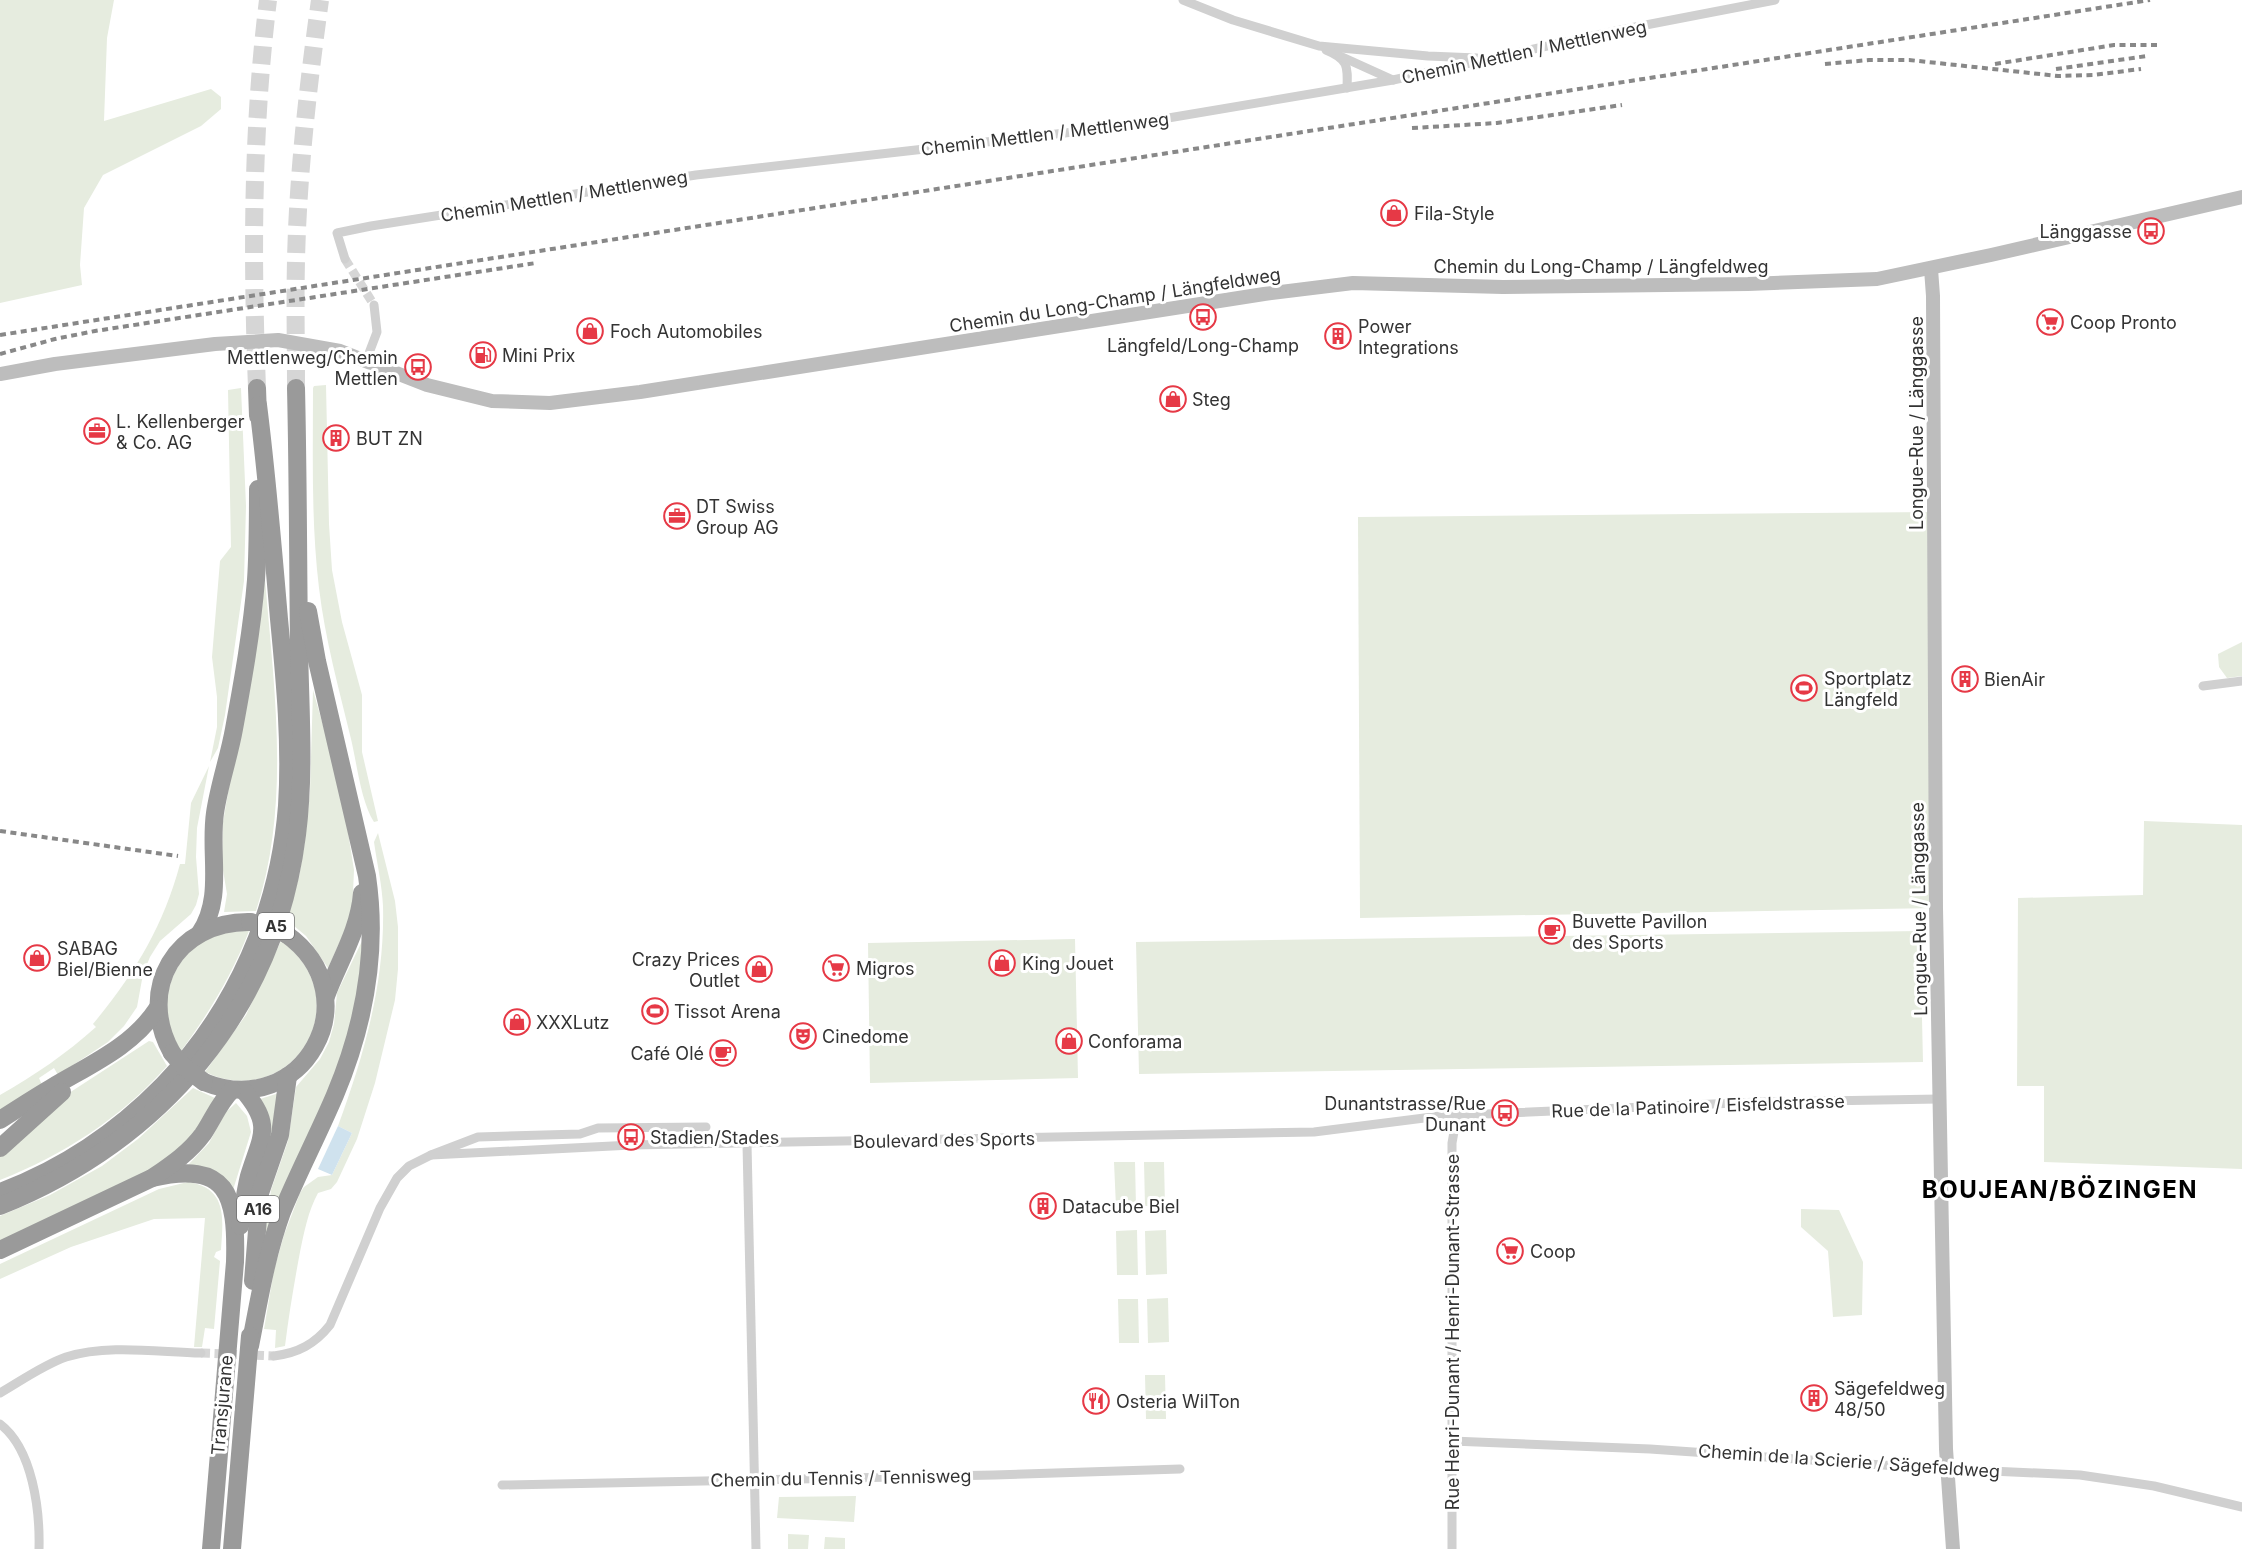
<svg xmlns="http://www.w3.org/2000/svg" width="2242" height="1549" font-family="Inter,sans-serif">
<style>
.green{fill:#e6ecdf}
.water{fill:#cfe2ee}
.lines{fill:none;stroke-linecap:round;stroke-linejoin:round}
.street-tunnel{stroke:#d6d6d6;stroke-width:9;stroke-dasharray:9 4.5;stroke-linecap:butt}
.highway-tunnel{stroke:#d6d6d6;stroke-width:18;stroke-dasharray:18 9;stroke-linecap:butt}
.street{stroke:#d0d0d0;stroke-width:9}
.secondary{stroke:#bdbdbd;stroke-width:14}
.highway{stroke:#9a9a9a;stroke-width:18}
.rail{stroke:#888;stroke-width:4;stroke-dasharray:6 4.5;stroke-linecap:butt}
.highway-bridge{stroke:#9a9a9a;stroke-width:18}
.labels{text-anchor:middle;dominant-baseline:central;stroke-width:6;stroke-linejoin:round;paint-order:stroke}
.shield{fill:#fff;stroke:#707070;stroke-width:1.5}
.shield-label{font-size:16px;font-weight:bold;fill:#333}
.street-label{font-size:18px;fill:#333;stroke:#fff}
.poi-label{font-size:18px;fill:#333;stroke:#fff;text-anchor:start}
.district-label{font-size:24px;font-weight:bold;letter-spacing:1.5px;fill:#000;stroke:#fff}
</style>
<rect width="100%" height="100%" fill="#fff"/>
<g class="green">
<path d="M0,0H114L107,38L104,121L211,89L221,97V109L201,126L103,175L84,208L80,265L82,285L0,303Z"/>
<path d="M326,385L329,524L332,570L342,622L362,695V752L378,821L374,822C361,802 357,764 351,739C339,689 325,639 319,588C311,522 313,455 313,388L314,386Z"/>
<path d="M241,388L246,506L244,581L225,715L218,748L210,762L217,727V697L212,657L220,561L231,547L228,390Z"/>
<path d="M1934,512L1936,908L1360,918L1358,517Z"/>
<path d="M265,579C274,689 291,804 256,911L224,912L227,894L222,864L223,822Z"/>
<path d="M2242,642V676L2227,678L2219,667L2218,654Z"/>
<path d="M313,690L326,736L347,826L354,870L352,915L328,968L306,936L287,920L299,877L305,841L310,792Z"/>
<path d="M209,766L197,828L196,857L199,894L196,905L191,914L160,941L150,957L143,974L137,1007L124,1026L108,1042L58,1075L54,1068L39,1078L42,1085L0,1111V1095C35,1075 66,1054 96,1027L93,1024C135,973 163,927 180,864H185L191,803Z"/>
<path d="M2144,821L2242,825V1169L2044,1162V1086H2017L2018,898L2143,895Z"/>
<path d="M378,833L395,901L398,927V969L395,1000L375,1083L357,1139L337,1182L331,1189L318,1193C308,1211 304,1233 300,1252C294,1284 289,1314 285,1346L275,1348L276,1330L264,1329L274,1270L284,1235L300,1193L304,1187L318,1177L332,1175L352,1133L338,1126C364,1055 385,983 383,906C382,885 377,863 374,842Z"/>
<path d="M249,931C232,975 209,1013 181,1051C174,1039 167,1025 167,1011C165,975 189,940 225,933C233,931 241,931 249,931Z"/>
<path d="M1920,931L1923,1062L1139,1074L1136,942Z"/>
<path d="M363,939L362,977L346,1047L271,1233H265L271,1190L288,1141L296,1087L320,1059L329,1042L334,1024L337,993Z"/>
<path d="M1075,939L1078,1078L870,1083L868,943Z"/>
<path d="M281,941C362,1000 292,1113 205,1072L246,1015Z"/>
<path d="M149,1041L153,1042L167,1066C121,1118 63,1155 0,1180V1154L66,1095Z"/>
<path d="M193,1088L215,1098L200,1128L164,1163L0,1241V1216L50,1195L102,1166L138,1139Z"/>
<path d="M279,1093V1116L250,1191L260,1099Z"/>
<path d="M236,1103L247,1116L251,1132L233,1190L187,1166L209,1143L225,1113Z"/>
<path d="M1114,1162H1135L1136,1206L1116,1207Z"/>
<path d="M1144,1162H1164L1165,1206H1145Z"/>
<path d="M188,1182C228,1188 223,1219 221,1250L216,1252L214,1257L220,1261L214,1329L205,1328L202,1347H194L205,1218L154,1219L71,1247L0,1279V1264L159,1189Z"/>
<path d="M1801,1209L1839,1210L1863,1262L1862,1315L1833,1317L1828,1251L1801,1227Z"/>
<path d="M1137,1230L1138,1275H1117L1116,1231Z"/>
<path d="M1166,1230L1167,1274L1146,1275L1145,1231Z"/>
<path d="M1168,1298L1169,1342L1148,1343L1147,1299Z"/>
<path d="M1118,1299H1138L1139,1343H1119Z"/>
<path d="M1145,1375H1165L1166,1419H1146Z"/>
<path d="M856,1496L854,1522L777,1518L779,1497Z"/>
<path d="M788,1534L809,1535L808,1549H788Z"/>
<path d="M825,1537L845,1538V1549H824Z"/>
</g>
<path class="water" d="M338,1126L352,1133L332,1175L318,1169Z"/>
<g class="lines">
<g class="street-tunnel">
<path d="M345,259L374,305"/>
<path d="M201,1353L274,1356"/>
</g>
<g class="highway-tunnel">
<path d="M257,388C252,258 252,129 268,0"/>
<path d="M296,388C296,345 295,302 296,260C298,173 308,86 320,0"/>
</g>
<g class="street">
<path d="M1183,0L1233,20L1319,46L1428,56L1477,58"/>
<path d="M1326,50C1348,59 1348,66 1347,88"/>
<path d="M1340,56L1393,80"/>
<path d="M345,259L337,233L371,226L696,175L1109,128L1393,80L1625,29L1775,0"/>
<path d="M366,361L377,332L374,305"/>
<path d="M2203,686L2242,681"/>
<path d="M747,1144L756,1549"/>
<path d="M431,1155L632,1145L1314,1132L1440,1116L1759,1102L1939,1099"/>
<path d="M274,1356C298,1353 315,1344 330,1325L380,1208L397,1178L409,1166L431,1155L478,1137L580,1134L598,1128L706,1127"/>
<path d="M0,1393C21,1381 43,1365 66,1357C108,1344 157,1352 201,1353"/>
<path d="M0,1424C33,1449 40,1511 39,1549"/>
<path d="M1452,1441L1650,1449L1926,1468L2080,1475L2154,1486L2242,1507"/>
<path d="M502,1485L994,1475L1180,1469"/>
<path d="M1452,1549V1143L1457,1115"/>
</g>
<g class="secondary">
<path d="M1931,269L1933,296L1936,908L1946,1449L1953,1549"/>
<path d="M0,374L55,364L215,344L278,340L340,351L427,385L492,401L550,403L640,392L1264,294L1353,283L1503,287L1748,284L1877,279L1991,255L2242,197"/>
</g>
<g class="highway">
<path d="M257,388L258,416"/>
<path d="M200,933C224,897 209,854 215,813C219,785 229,757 234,729C243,680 252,630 256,580C258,550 258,519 258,489"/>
<path d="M326,996C339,961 359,931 362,893"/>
<path d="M172,1053C136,989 176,921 250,922"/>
<path d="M204,1082C303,1122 373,996 286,934"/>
<path d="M0,1120C17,1109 34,1098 51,1088C89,1065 132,1047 157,1009"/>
<path d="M0,1148L62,1092"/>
<path d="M152,1178C228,1160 237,1195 235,1262L211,1549"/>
<path d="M0,1192C62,1169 117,1132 163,1085C236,1010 279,910 287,806C291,744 285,681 279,619C273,548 267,476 258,405"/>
<path d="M0,1206C161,1141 275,1010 297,835C305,772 300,708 299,645C298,559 298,473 296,388"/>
<path d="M240,1226C243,1209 245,1192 249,1176C261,1136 274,1126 243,1090"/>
<path d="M0,1250L152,1178C171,1165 189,1153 203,1134C213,1119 219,1103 232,1090"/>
<path d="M253,1281L260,1193L280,1135L288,1076"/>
<path d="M250,1346C259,1301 266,1256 282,1212C298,1173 318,1135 335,1095C364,1026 378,951 367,876L317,661L308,611"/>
<path d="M232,1549L250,1336"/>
</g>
<g class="rail">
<path d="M1825,64L1869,60H1909L2058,76L2093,75L2141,69"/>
<path d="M1995,64L2114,45H2161"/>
<path d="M2056,69L2147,56"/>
<path d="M1412,128L1497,123L1622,105"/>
<path d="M0,335L2150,0"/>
<path d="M0,354L55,339L95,331L536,263"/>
<path d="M0,831L178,856"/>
</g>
<g class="highway-bridge">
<path d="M250,922L269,926L286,934"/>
<path d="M172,1053L183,1066L204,1082"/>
</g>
</g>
<defs>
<g id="shop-ring" transform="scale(1.35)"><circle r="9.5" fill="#fff" stroke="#e63946" stroke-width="1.5"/><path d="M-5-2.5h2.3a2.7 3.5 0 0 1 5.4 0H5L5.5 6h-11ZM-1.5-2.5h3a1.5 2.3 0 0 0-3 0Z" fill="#e63946"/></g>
<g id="bus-ring" transform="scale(1.35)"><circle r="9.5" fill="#fff" stroke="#e63946" stroke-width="1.5"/><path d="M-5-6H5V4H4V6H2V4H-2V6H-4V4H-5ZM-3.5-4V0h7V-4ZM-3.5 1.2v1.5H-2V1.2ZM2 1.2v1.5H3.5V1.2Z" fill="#e63946"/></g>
<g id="supermarket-ring" transform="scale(1.35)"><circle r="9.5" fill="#fff" stroke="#e63946" stroke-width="1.5"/><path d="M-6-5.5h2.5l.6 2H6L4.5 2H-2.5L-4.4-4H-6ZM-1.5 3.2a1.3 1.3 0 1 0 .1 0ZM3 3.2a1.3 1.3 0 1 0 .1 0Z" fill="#e63946"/></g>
<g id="building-ring" transform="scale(1.35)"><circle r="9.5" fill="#fff" stroke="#e63946" stroke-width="1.5"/><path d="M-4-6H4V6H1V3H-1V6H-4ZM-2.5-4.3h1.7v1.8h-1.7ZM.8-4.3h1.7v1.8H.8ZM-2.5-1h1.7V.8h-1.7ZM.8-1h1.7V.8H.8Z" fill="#e63946"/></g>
<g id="fuel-ring" transform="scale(1.35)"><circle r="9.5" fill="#fff" stroke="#e63946" stroke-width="1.5"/><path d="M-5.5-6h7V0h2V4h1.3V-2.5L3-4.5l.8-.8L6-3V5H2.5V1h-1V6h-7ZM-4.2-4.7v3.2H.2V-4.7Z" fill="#e63946"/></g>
<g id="office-ring" transform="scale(1.35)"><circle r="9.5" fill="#fff" stroke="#e63946" stroke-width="1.5"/><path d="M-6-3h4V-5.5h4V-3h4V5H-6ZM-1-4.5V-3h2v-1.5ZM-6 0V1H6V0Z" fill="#e63946"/></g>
<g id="stadium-ring" transform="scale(1.35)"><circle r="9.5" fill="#fff" stroke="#e63946" stroke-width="1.5"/><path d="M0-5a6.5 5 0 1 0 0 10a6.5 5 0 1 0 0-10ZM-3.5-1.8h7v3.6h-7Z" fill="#e63946"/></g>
<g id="cafe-ring" transform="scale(1.35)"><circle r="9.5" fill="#fff" stroke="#e63946" stroke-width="1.5"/><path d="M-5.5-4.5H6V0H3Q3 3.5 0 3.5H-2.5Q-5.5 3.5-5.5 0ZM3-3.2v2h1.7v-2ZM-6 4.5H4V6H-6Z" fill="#e63946"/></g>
<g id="theatre-ring" transform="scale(1.35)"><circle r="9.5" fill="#fff" stroke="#e63946" stroke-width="1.5"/><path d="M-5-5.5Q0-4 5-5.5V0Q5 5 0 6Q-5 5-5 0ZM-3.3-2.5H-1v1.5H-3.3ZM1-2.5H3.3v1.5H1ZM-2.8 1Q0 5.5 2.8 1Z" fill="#e63946"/></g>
<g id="restaurant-ring" transform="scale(1.35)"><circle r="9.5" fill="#fff" stroke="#e63946" stroke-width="1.5"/><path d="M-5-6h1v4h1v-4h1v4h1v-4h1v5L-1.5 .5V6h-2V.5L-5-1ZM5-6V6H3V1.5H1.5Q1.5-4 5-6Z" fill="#e63946"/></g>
</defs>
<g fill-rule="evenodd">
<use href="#shop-ring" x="1394" y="213"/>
<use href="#bus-ring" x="2151" y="231"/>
<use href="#bus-ring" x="1203" y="317"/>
<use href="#supermarket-ring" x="2050" y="322"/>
<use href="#shop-ring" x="590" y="331"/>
<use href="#building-ring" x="1338" y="336"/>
<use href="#fuel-ring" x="483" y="355"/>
<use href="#bus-ring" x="418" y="367"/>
<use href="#shop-ring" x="1173" y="399"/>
<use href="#office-ring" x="97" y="431"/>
<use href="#building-ring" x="336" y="438"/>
<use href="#office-ring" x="677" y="516"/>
<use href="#building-ring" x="1965" y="679"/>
<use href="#stadium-ring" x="1804" y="688"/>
<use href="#cafe-ring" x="1552" y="931"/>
<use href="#shop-ring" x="37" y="958"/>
<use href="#shop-ring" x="1002" y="963"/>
<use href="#supermarket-ring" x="836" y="968"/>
<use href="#shop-ring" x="759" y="969"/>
<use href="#stadium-ring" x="655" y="1011"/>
<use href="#shop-ring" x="517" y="1022"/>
<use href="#theatre-ring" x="803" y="1036"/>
<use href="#shop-ring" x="1069" y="1041"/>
<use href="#cafe-ring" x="723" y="1053"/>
<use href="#bus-ring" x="1505" y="1113"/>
<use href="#bus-ring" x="631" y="1137"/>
<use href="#building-ring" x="1043" y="1206"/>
<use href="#supermarket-ring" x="1510" y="1251"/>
<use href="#building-ring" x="1814" y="1398"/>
<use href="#restaurant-ring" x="1096" y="1401"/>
</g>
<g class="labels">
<g class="shield">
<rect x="258" y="913" width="36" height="26" rx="4.5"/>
<rect x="237" y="1196" width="42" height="26" rx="4.5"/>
</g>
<g class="shield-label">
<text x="276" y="926">A5</text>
<text x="258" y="1209">A16</text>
</g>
<g class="street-label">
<text transform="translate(1524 52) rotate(-12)">Chemin Mettlen / Mettlenweg</text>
<text transform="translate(1045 134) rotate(-7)">Chemin Mettlen / Mettlenweg</text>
<text transform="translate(564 196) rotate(-9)">Chemin Mettlen / Mettlenweg</text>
<text x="1601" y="266">Chemin du Long-Champ / Längfeldweg</text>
<text transform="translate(1115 300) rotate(-9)">Chemin du Long-Champ / Längfeldweg</text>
<text transform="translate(1916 423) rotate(-90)">Longue-Rue / Länggasse</text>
<text transform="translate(1919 909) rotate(-91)">Longue-Rue / Länggasse</text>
<text transform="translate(1698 1106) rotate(-2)">Rue de la Patinoire / Eisfeldstrasse</text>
<text transform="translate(944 1140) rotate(-1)">Boulevard des Sports</text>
<text transform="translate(1452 1332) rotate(-90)">Rue Henri-Dunant / Henri-Dunant-Strasse</text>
<text transform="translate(222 1405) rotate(-85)">Transjurane</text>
<text transform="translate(1849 1461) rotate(4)">Chemin de la Scierie / Sägefeldweg</text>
<text transform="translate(841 1478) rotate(-1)">Chemin du Tennis / Tennisweg</text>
</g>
<g class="poi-label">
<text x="1414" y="213">Fila-Style</text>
<text x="2132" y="231" text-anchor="end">Länggasse</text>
<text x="2070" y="322">Coop Pronto</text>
<text x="1358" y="326">Power<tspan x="1358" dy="21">Integrations</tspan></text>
<text x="610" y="331">Foch Automobiles</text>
<text x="1203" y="345" text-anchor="middle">Längfeld/Long-Champ</text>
<text x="502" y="355">Mini Prix</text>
<text x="398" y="357" text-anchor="end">Mettlenweg/Chemin<tspan x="398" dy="21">Mettlen</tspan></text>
<text x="1192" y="399">Steg</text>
<text x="116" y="421">L. Kellenberger<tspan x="116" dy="21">&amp; Co. AG</tspan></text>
<text x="356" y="438">BUT ZN</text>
<text x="696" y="506">DT Swiss<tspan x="696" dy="21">Group AG</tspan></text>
<text x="1824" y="678">Sportplatz<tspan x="1824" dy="21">Längfeld</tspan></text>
<text x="1984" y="679">BienAir</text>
<text x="1572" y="921">Buvette Pavillon<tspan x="1572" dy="21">des Sports</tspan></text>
<text x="57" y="948">SABAG<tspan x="57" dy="21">Biel/Bienne</tspan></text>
<text x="740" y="959" text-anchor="end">Crazy Prices<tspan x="740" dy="21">Outlet</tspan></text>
<text x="1022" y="963">King Jouet</text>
<text x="856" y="968">Migros</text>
<text x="674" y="1011">Tissot Arena</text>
<text x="536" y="1022">XXXLutz</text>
<text x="822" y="1036">Cinedome</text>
<text x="1088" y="1041">Conforama</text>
<text x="704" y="1053" text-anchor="end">Café Olé</text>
<text x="1486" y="1103" text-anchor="end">Dunantstrasse/Rue<tspan x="1486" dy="21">Dunant</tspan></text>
<text x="650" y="1137">Stadien/Stades</text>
<text x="1062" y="1206">Datacube Biel</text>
<text x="1530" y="1251">Coop</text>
<text x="1834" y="1388">Sägefeldweg<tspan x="1834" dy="21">48/50</tspan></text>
<text x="1116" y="1401">Osteria WilTon</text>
</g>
<g class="district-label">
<text x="2060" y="1189">BOUJEAN/BÖZINGEN</text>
</g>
</g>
</svg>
